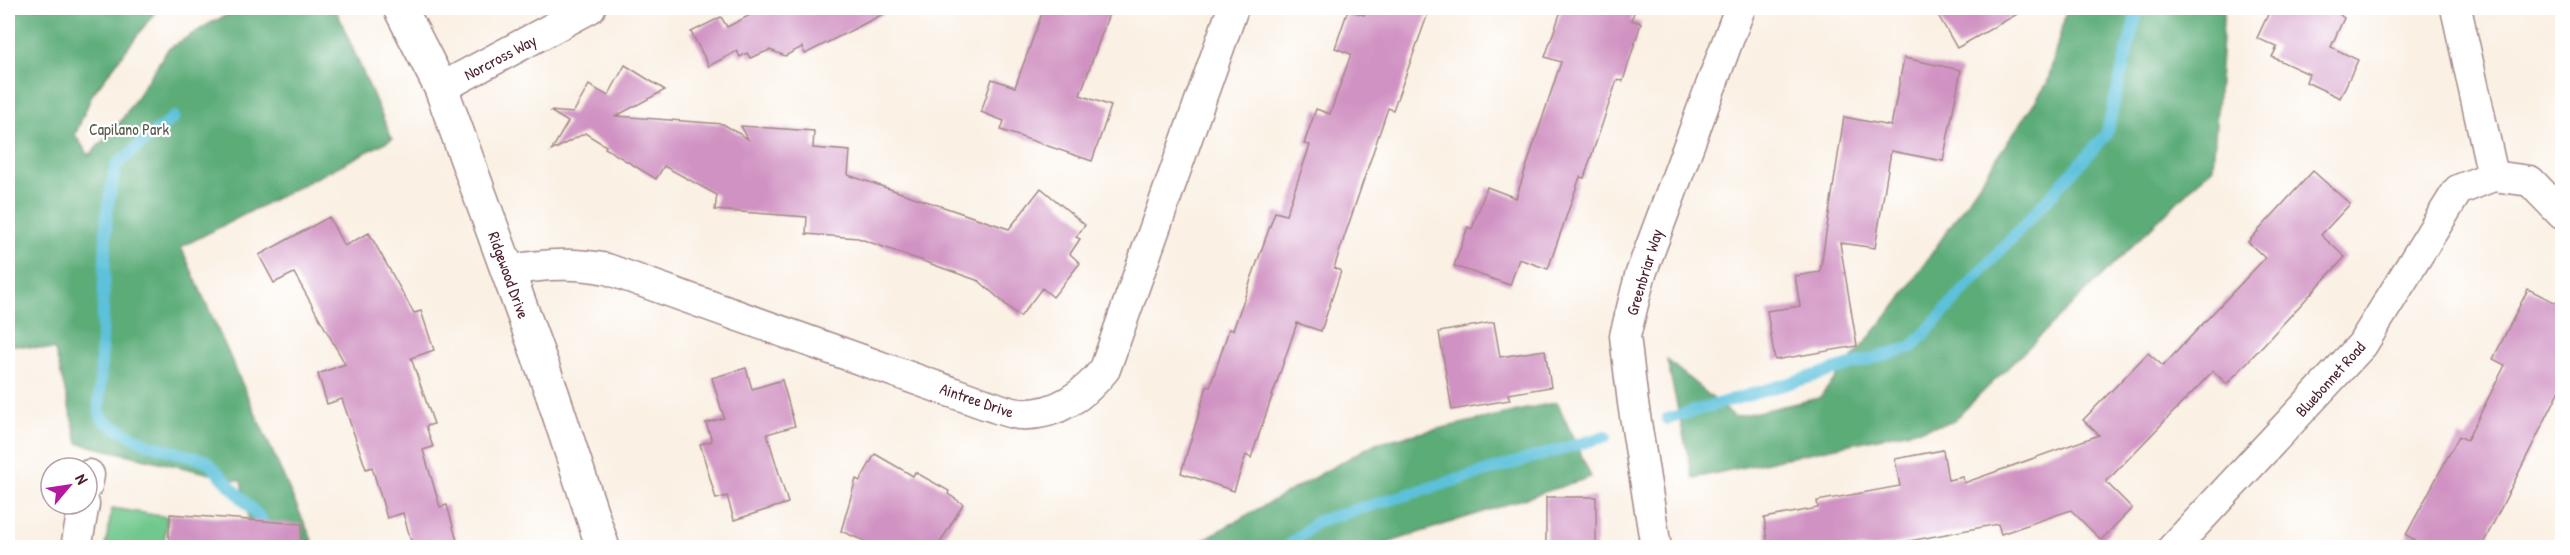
<svg xmlns="http://www.w3.org/2000/svg" width="2570" height="555" font-family="'Patrick Hand',sans-serif">
<style>
.green{fill:#71c88d;stroke:#5e745c;stroke-width:1.5}
.forest{fill:#5cac78;stroke:#536652;stroke-width:1.5}
.lines{fill:none;stroke-linecap:round;stroke-linejoin:round}
.stream{stroke:#5dc1db;stroke-width:12}
.building{fill:#d092c2}
.street-casing{stroke:#a28887;stroke-width:33}
.secondary-casing{stroke:#a28887;stroke-width:36}
.street{stroke:#fff;stroke-width:30}
.secondary{stroke:#fff;stroke-width:33}
.labels{text-anchor:middle;dominant-baseline:central;stroke-width:4.5;stroke-linejoin:round;paint-order:stroke}
.street-label{font-size:16px;fill:#4a1f2b;stroke:#fff}
.park-label{font-size:16px;fill:#585a4d;stroke:#fff}
</style>
<rect width="100%" height="100%" fill="#fff"/>
<filter id="ink" filterUnits="userSpaceOnUse"><feTurbulence type="fractalNoise" baseFrequency=".0167" numOctaves="2"/><feDisplacementMap in="SourceGraphic" scale="12" xChannelSelector="R" yChannelSelector="G"/><feConvolveMatrix kernelMatrix="1 2 1 2 8 2 1 2 1" color-interpolation-filters="sRGB"/></filter>
<filter id="wash" filterUnits="userSpaceOnUse"><feTurbulence type="fractalNoise" baseFrequency=".008" numOctaves="4" result="noise"/><feDisplacementMap in="SourceGraphic" scale="24" xChannelSelector="R" yChannelSelector="G"/><feGaussianBlur stdDeviation="1.35" result="paint"/><feColorMatrix in="noise" values="0 0 0 0 0 0 0 0 0 0 0 0 0 0 0 0 0 1.4 0 .05"/><feComposite in="paint" operator="in"/></filter>
<g filter="url(#wash)">
<rect width="100%" height="100%" fill="#faf0e3"/>
<path class="green" d="M112,508L168,517L163,547H105Z"/>
<g class="forest">
<path d="M8,8H158L92,95L75,135L89,156L121,121L168,49L209,24L227,15L261,8H335L392,139L181,247L315,547H254L241,481L78,443L55,350L8,344Z"/>
<path d="M2067,8H2224L2213,167L1952,422L1693,478L1667,360L1735,417L1819,398L1898,303L2047,84Z"/>
<path d="M1557,402L1591,477L1375,547H1190L1376,443Z"/>
</g>
<g class="lines">
<g class="stream">
<path d="M174,117L116,165L107,211L99,411L104,421L147,444L207,461L261,519L266,535"/>
<path d="M1667,419L1912,347L2106,135L2138,8"/>
<path d="M1286,548L1318,521L1606,436"/>
</g>
</g>
<g id="blocks">
<g class="building">
<path d="M764,8H895L805,54L802,47L785,56L770,50L750,58L747,53L740,57L737,51L709,66L691,32L721,17L727,27Z"/>
<path d="M1044,8H1111L1080,95L1111,106L1092,161L1001,130L1004,121L981,112L992,79L1015,87Z"/>
<path d="M1366,8H1430L1393,110L1388,108L1345,235L1334,268L1341,271L1321,331L1297,323L1251,458L1246,455L1234,491L1181,473L1207,386L1210,387L1229,329L1233,330L1275,212L1286,215L1310,145L1304,144L1316,109L1330,114L1351,54L1335,48L1348,10L1364,15Z"/>
<path d="M1562,8H1636L1631,20L1641,23L1623,81L1617,80L1584,178L1580,177L1548,269L1519,259L1510,285L1454,266L1468,227L1472,229L1487,187L1516,198L1561,62L1545,57Z"/>
<path d="M1934,8H2028L1957,48Z"/>
<path d="M2271,8H2343L2340,15L2344,18L2331,47L2358,60L2340,98L2306,82L2309,74L2272,57L2277,47L2257,38Z"/>
<path d="M1904,58L1961,70L1943,161L1891,151L1875,248L1840,243L1857,346L1775,360L1767,311L1800,306L1795,276L1820,272L1844,117L1891,126Z"/>
<path d="M625,65L665,90L616,116L723,124L748,139L741,126L814,131L813,148L850,151L848,175L1009,229L1041,188L1085,225L1076,237L1080,239L1070,254L1080,263L1053,297L1042,288L1020,317L979,281L858,238L806,234L807,217L715,210L717,195L664,166L656,179L605,148L606,146L585,133L551,151L568,122L550,111L573,113L589,85L608,96Z"/>
<path d="M2313,171L2350,204L2321,235L2345,257L2227,384L2213,371L2106,482L2132,508L2101,540L2071,510L2001,534L1998,524L1873,548H1768L1764,518L1818,508L1817,501L1900,486L1895,459L1943,450L1948,480L1963,477L1964,483L2099,435L2083,420L2148,353L2163,366L2265,258L2248,242Z"/>
<path d="M329,217L344,246L369,233L414,313L421,311L434,350L411,358L434,424L426,426L433,447L423,450L440,507L447,505L459,548H413L403,513L387,518L372,467L366,469L342,399L327,404L318,374L345,364L294,273L274,283L259,255Z"/>
<path d="M2528,289L2562,306V386L2481,548H2411L2415,540L2406,535L2459,436L2467,440L2505,365L2493,359Z"/>
<path d="M1494,322L1500,357L1545,350L1551,387L1508,394L1510,400L1452,410L1439,332Z"/>
<path d="M746,368L752,389L782,380L795,426L767,434L788,503L734,520L727,496L716,499L700,444L712,441L706,423L724,418L712,378Z"/>
<path d="M875,454L913,476L915,472L949,491L948,494L963,504L937,548H881L841,531L856,479L860,481Z"/>
<rect x="1546" y="497" width="50" height="51"/>
<path d="M170,514L302,524L301,548H168Z"/>
</g>
</g>
</g>
<g filter="url(#ink)">
<use href="#blocks" fill-opacity="0" stroke="#a28887" stroke-width="1.5"/>
<g class="lines">
<g class="street-casing">
<g id="street">
<path d="M2456,8L2493,176"/>
<path d="M441,88L590,8"/>
<path d="M507,271C541,264 573,262 607,269L985,404C996,407 1009,414 1021,414C1055,416 1085,395 1105,369L1233,8"/>
<path d="M87,485L89,475"/>
<path d="M76,548L84,504"/>
<path d="M1656,548L1633,403L1625,336L1640,276L1740,8"/>
<path d="M2173,548L2362,345L2458,190L2493,176L2530,181L2562,214"/>
</g>
</g>
<g class="secondary-casing">
<path id="secondary" d="M400,8L441,88L552,393L603,548"/>
</g>
<use href="#street" class="street"/>
<use href="#secondary" class="secondary"/>
</g>
</g>
<g class="labels">
<g class="street-label">
<text transform="translate(500 57) rotate(-28)">Norcross Way</text>
<text transform="translate(1644 272) rotate(-73)">Greenbriar Way</text>
<text transform="translate(509 275) rotate(70)">Ridgewood Drive</text>
<text transform="translate(2330 379) rotate(-48)">Bluebonnet Road</text>
<text transform="translate(977 400) rotate(19)">Aintree Drive</text>
</g>
<g class="park-label">
<text x="129" y="129">Capilano Park</text>
</g>
</g>
<rect width="2570" height="555" fill="none" stroke="#fff" stroke-width="30"/>
<g transform="translate(69 486) rotate(61)"><circle r="28" fill="#ffffff" stroke="#b7a5aa" stroke-width="1.5"/>
<path d="M0-4.5L10 22L0 15L-10 22Z" fill="#b5179e"/>
<text y="-9" font-size="16" font-weight="bold" text-anchor="middle" fill="#4a1f2b">N</text>
</g>
</svg>
